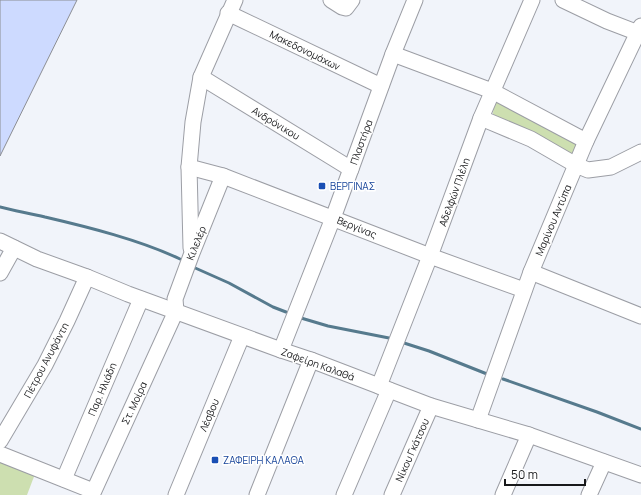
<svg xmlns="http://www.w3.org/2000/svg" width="641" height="495" font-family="Manrope,sans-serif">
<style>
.green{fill:#cddfb0}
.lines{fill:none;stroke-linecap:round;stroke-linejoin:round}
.stream{stroke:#567a8d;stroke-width:3}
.building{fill:#cddaff;stroke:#8c8e94}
.minor-casing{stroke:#9c9ea5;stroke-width:17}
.minor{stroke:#fff;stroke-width:15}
.transit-dot{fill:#1a4fb4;stroke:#fff;stroke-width:1.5}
.labels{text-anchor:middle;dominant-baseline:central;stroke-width:3;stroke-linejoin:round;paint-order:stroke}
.street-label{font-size:10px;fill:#18191b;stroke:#fff}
.transit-label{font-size:10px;fill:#164399;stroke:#fff;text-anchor:start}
</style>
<rect width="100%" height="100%" fill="#f1f4fa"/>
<g class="green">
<path d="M494,101L581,138L571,162L493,114Z"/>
<path d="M0,462L35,474L27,495H0Z"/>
</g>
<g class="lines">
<g class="stream">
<path d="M0,207C14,211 30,213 45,217C88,227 140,240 180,259"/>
<path d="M193,267L229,283L273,307L286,312"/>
<path d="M301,318L328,326L389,338"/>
<path d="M404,343L429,351L487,374"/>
<path d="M503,379L597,412L641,429"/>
</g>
</g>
<path class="building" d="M0,0H77L0,156Z"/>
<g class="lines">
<g class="minor-casing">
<g id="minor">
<path d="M331,0L342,7L346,8L352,0"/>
<path d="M563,0L607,21L641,34"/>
<path d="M228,13L381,86"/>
<path d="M393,54L492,91L586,141"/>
<path d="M201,77L351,169"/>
<path d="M481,118L531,139L576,165L588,170L611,167L641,152"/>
<path d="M189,167L223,176L430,256L524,290"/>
<path d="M0,241L37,259L87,277L128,294L281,350L311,360L431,406L529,435L641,475"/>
<path d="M191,248L189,167L193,122L201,77L235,0"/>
<path d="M531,272L641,316"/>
<path d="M0,273L14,248"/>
<path d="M281,350L333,218L393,54L415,0"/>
<path d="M379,386L430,256L481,118L532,0"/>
<path d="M478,420L531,272L586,141L641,26"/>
<path d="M0,441L45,365L67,321L87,277"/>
<path d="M0,454L93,491"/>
<path d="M64,479L141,299"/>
<path d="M92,495L176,311L175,299L192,253L223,176"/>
<path d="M176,495L242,336"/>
<path d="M257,495L311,360"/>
<path d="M344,495L389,390"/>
<path d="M392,495L431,406"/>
<path d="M503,495L529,435"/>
<path d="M589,495L604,462"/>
</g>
</g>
<use href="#minor" class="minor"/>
</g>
<g class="transit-dot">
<rect x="318" y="182" width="8" height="8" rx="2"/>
<rect x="211" y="456" width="8" height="8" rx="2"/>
</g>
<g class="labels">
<g class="street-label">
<text transform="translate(305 50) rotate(26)">Μακεδονομάχων</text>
<text transform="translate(276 123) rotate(31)">Ανδρόνικου</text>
<text transform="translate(361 142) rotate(-70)">Πλαστήρα</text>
<text transform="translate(454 192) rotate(-70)">Αδελφών Πλέλη</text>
<text transform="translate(553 220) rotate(-67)">Μαρίνου Αντύπα</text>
<text transform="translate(357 227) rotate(22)">Βεργίνας</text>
<text transform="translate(196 243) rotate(-68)">Κιλελέρ</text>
<text transform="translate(46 360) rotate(-62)">Πέτρου Ανυφάντη</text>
<text transform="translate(318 364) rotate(20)">Ζαφείρη Καλαθά</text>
<text transform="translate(102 389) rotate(-67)">Παρ. Ηλιάδη</text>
<text transform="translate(134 403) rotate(-65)">Στ. Μοίρα</text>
<text transform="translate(209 415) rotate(-67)">Λέσβου</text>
<text transform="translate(412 450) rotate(-66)">Νίκου Γκάτσου</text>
</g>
<g class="transit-label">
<text x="330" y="186">ΒΕΡΓΙΝΑΣ</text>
<text x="223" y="460">ΖΑΦΕΙΡΗ ΚΑΛΑΘΑ</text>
</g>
</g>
<path d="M505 479v6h80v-6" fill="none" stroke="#18191b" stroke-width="2"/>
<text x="511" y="479" font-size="12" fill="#18191b" stroke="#ffffff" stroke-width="3" paint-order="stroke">50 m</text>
</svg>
